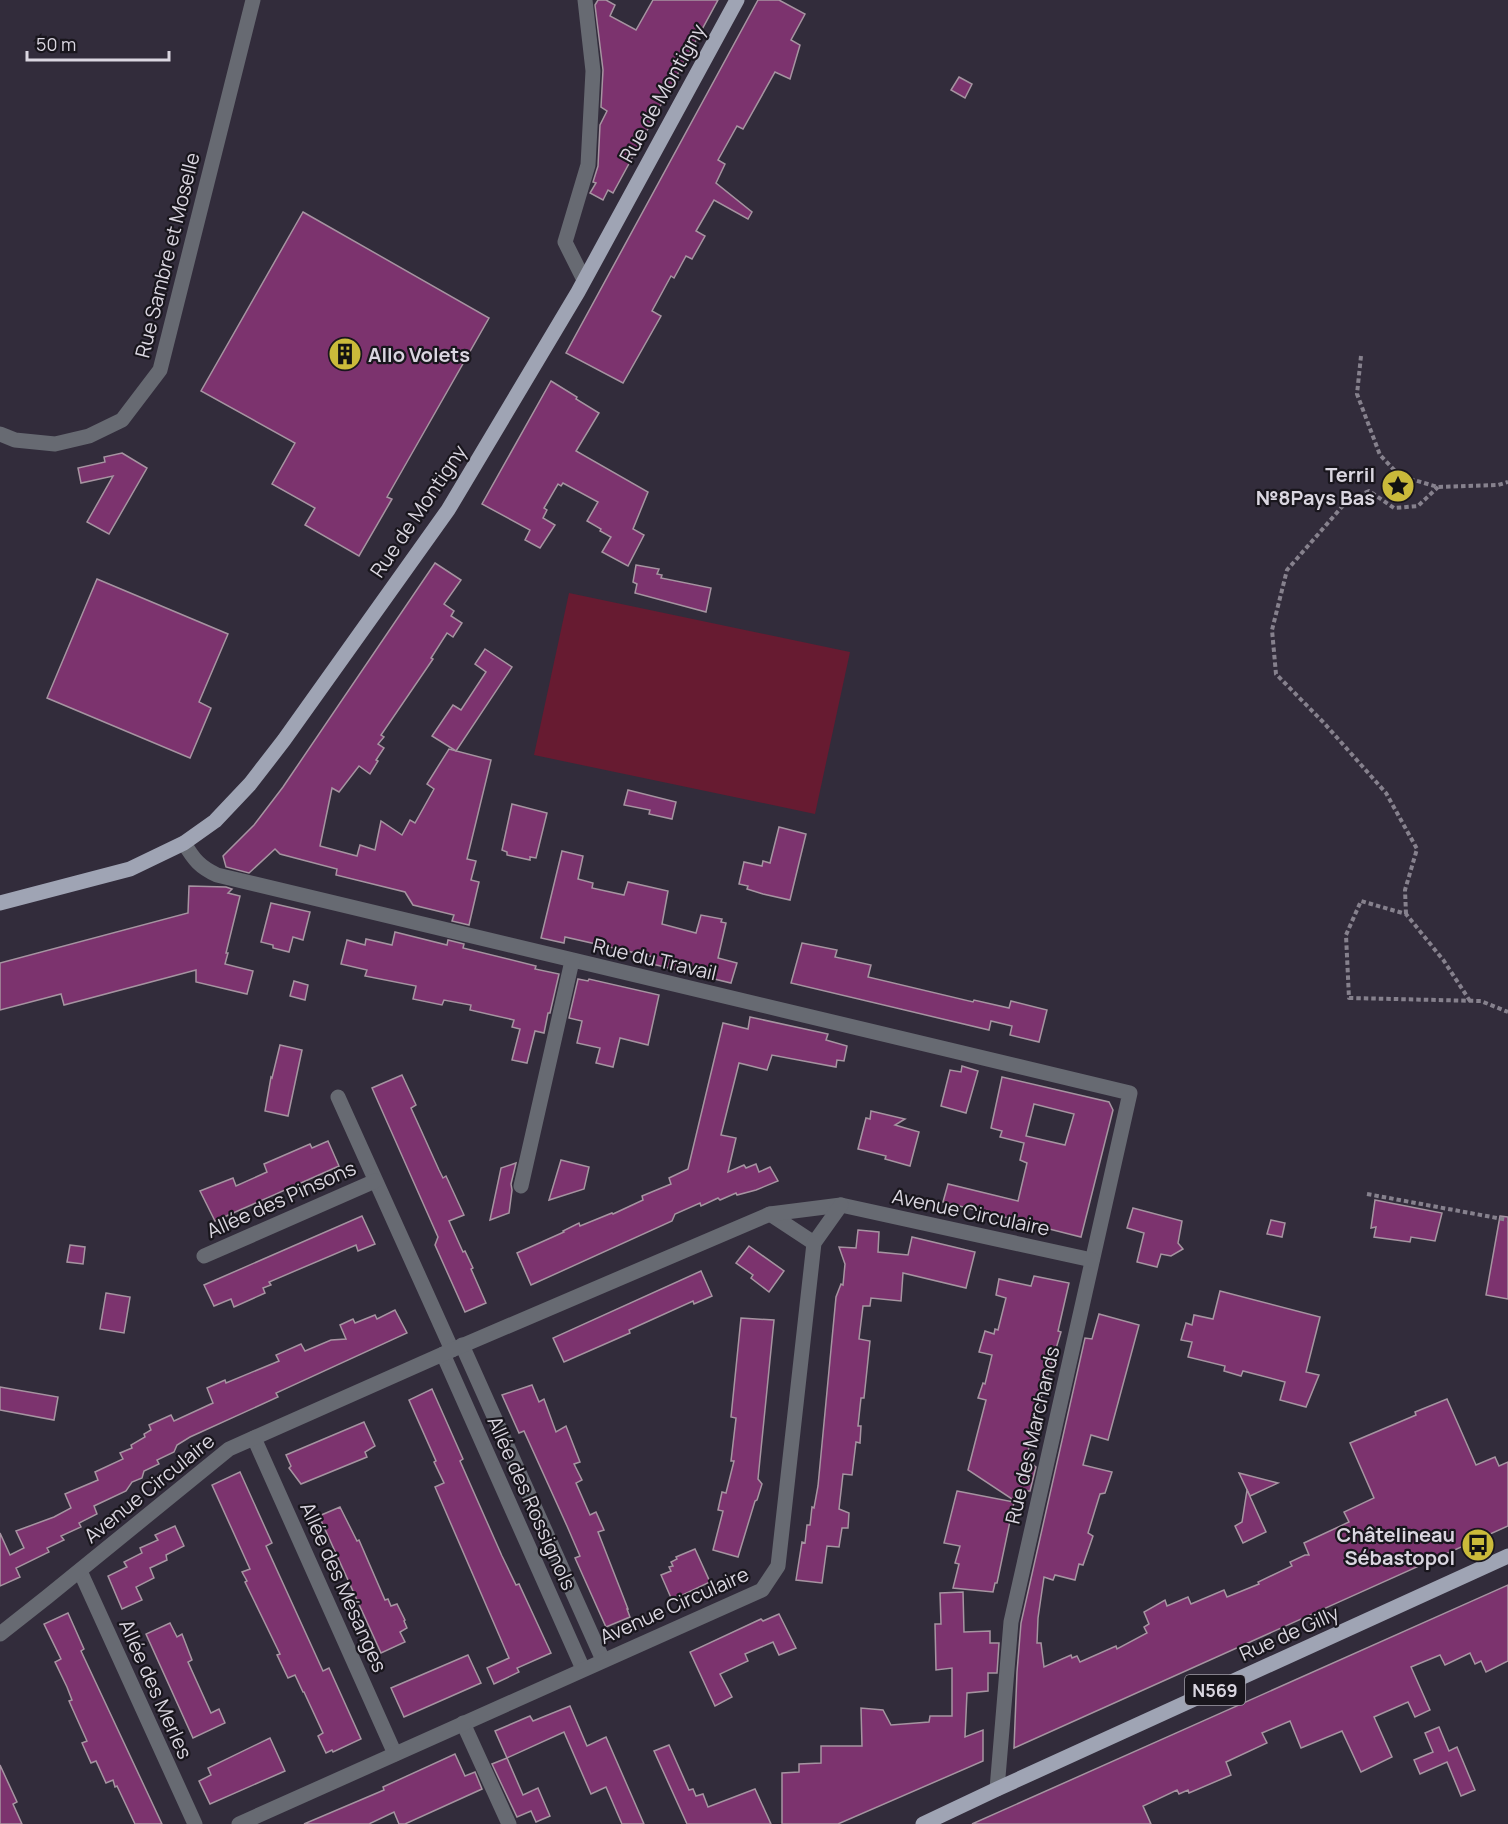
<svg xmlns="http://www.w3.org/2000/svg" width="1508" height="1824" font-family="Manrope,sans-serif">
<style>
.green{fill:#671b31}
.building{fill:#7c336e;stroke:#a694a1;stroke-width:1.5;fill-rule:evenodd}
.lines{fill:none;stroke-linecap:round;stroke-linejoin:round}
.path{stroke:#86818d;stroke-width:4;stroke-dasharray:4.5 3;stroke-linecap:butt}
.minor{stroke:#676a72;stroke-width:15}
.major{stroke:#9fa4b4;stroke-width:15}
.labels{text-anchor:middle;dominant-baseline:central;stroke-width:4.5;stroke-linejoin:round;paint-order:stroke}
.shield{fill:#19161d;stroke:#a09ca6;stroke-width:1.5}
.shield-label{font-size:18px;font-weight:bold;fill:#dad6e0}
.street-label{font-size:20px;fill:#dad6e0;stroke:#19161d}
.poi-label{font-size:20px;font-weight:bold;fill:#dad6e0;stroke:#19161d;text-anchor:end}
</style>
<rect width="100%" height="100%" fill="#322c3b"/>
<path class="green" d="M569,593L850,652L815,814L534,755Z"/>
<g class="building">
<path d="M598,0H606L615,5L610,16L636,30L653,0H718L613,193L608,190L603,200L590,193L596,183L593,182L598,166L600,125L607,111L601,107L603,70L595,5Z"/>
<path d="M758,0H779L805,14L791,40L800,45L790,79L775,72L743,129L737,126L718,160L725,164L716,183L752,212L748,219L714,200L696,231L705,236L692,259L686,256L674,278L671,276L652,311L661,316L623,383L566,353Z"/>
<path d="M959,77L972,84L965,98L951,90Z"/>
<path d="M303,212L489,318L387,497L392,499L359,556L305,525L315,508L272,484L295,443L201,391Z"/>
<path d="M551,381L577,397L576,399L599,413L576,451L648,492L633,529L644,535L628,566L602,552L611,537L600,531L601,529L587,521L598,502L563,483L561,486L558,484L544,508L547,510L543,518L555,525L540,548L525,540L530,530L482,504Z"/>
<path d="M122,453L147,468L109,534L87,522L113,476L81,483L78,468L105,462L104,457Z"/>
<path d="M435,563L461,580L444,604L454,611L451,616L462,623L453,637L447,633L431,658L433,659L381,735L384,737L378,744L384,748L376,760L378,761L370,774L359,766L339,792L332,788L320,846L357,856L360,845L375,850L381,821L402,835L410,820L415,823L434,789L427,784L449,749L491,760L467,859L476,861L471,880L479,882L469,925L452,921L454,915L413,905L405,892L336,875L337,869L280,854L275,849L249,873L226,867L223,856L254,825L283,787Z"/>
<path d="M636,565L659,569L657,574L662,575L661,578L711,588L706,612L635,593L637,584L633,582Z"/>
<path d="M97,579L228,634L199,702L211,708L190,758L47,698Z"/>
<path d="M485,649L512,667L456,751L432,736L453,705L461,710L486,672L475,664Z"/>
<path d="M628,790L676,802L672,819L649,814L650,810L624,805Z"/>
<path d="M512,804L547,813L536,858L530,857V860L507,855V852L502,850Z"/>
<path d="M779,827L806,834L790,900L763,894L747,889L748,886L739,884L744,862L762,866L763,861L770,863Z"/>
<path d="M562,851L583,856L578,879L593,883L592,888L624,895L628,882L668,891L662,924L696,933L701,915L722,919L721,922L726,923L718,958L737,963L731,983L652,964L654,957L640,954L565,937L564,943L541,938Z"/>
<path d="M189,886L226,887L232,889L228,893L240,896L226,953H228L225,964L253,971L247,994L196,982V970L64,1005L61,994L0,1010V963L188,913Z"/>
<path d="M271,903L310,912L303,940L293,937L289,952L273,948V945L261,942Z"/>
<path d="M395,932L447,945L448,940L464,944L463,948L536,966L535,969L559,974L550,1013H548L544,1033L535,1031L527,1063L512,1060L520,1029L512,1027L514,1020L470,1010L471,1005L444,1000L442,1005L413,999L416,986L365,976L367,970L341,964L347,940L365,945L366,939L392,945Z"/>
<path d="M802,943L837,950L835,957L871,965L868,977L973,1002L974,1000L1009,1008L1011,1001L1047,1010L1039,1042L1010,1035L1012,1026L991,1021L989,1030L791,983Z"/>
<path d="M578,979L588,981L589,979L659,995L648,1045L620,1038L613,1067L596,1063L600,1048L577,1043L582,1021L569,1018Z"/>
<path d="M294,981L308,985L305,1000L290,996Z"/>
<path d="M750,1017L828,1034L826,1040L847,1046L844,1061L837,1060L836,1067L772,1055L767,1070L739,1063L721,1135L736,1138L728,1172L744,1165L746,1168L756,1164L759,1172L770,1167L778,1181L756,1190L737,1195L736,1193L720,1200L718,1198L701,1206L700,1203L675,1214L672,1221L531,1285L517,1253L564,1232L563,1231L579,1223L580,1226L612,1213L613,1214L643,1200L642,1196L671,1184L669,1178L688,1169L723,1023L748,1029Z"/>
<path d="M280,1045L302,1050L288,1116L265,1111L271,1077L272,1078Z"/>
<path d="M962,1066L978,1071L966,1113L941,1106L950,1070L961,1072Z"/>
<path d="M402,1075L416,1105L411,1108L439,1170L443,1178L446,1176L464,1215L449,1221L463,1252L465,1251L473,1268L471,1269L486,1303L465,1312L435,1245L438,1237L372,1088Z"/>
<path d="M1002,1077L1109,1102L1113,1110L1081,1237L1041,1227V1226L943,1202L948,1184L1018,1201L1027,1163L1020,1160L1024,1143L1000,1137L1002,1131L991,1128ZM1034,1104L1074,1114L1065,1145L1026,1136Z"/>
<path d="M871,1111L905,1119L895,1125L919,1132L910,1166L885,1159L886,1156L858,1149L866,1118L870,1119Z"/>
<path d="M328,1141L339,1166L215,1221L200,1191L233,1178L236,1186L267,1172L264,1164L310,1144L312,1148Z"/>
<path d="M561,1160L589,1167L584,1189L549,1200Z"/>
<path d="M516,1163L511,1184L512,1190L509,1213L490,1220L501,1168Z"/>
<path d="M1375,1200L1442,1213L1435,1241L1411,1237L1410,1242L1374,1237L1376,1227L1371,1228Z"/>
<path d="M1133,1208L1182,1221L1178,1243L1183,1249L1171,1256L1161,1254L1157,1267L1137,1262L1144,1233L1127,1228Z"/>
<path d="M362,1216L375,1244L358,1251L356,1245L269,1282L271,1285L263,1288L265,1293L234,1307L231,1299L214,1306L204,1285Z"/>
<path d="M1500,1216L1508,1217V1299L1486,1295Z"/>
<path d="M1271,1220L1285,1223L1282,1237L1267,1234Z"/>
<path d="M858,1230L879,1232L878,1252L908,1255L912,1237L975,1252L966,1288L903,1273L901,1301L871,1298L870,1306H863L859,1339L870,1341L864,1398H861L858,1426H861L860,1443L856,1442L852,1475L843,1474L839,1509L849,1513L848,1528H842L839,1547L827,1546L822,1583L796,1580L802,1542L805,1543L807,1525H810L812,1507L814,1508L818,1486L836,1297L841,1284L843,1285L845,1264L839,1247L856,1248Z"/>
<path d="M70,1245L85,1247L83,1264L67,1262Z"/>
<path d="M749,1246L784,1271L769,1292L751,1278L753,1275L736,1263Z"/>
<path d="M701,1271L712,1296L694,1304L693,1301L629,1330L630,1333L564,1362L553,1338Z"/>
<path d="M1034,1276L1069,1283L1058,1331L1061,1332L1048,1375H1047L1026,1459L1036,1467L1030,1491H1017L1015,1501L968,1470L986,1400L978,1398L983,1383L985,1384L992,1355L979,1352L985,1331L994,1334L995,1329L998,1330L1006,1298L996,1295L999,1279L1031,1286Z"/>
<path d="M1220,1291L1320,1317L1306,1372L1319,1375L1306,1407L1280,1400L1285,1382L1243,1371L1241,1376L1224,1371L1225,1366L1188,1357L1192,1342L1181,1340L1186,1323L1192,1325L1194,1315L1213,1319Z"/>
<path d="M106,1293L130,1297L124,1333L100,1329Z"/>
<path d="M395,1310L407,1333L276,1393L278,1397L190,1437L177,1445L174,1452L157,1460L159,1464L144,1471L142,1478L132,1482L126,1491L94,1506L97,1514L79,1523L81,1527L61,1536L64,1540L47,1548L49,1552L16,1568L20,1577L0,1586V1533L10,1555L24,1548L16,1531L54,1517L71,1508L65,1494L98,1480L95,1472L123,1459L120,1453L132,1448L131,1445L145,1437L144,1434L151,1430L149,1425L171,1415L174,1421L213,1403L207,1388L225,1380L226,1383L279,1361L276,1355L301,1344L305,1351L331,1340L346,1339L340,1325L353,1319L355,1323L375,1315L377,1319Z"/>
<path d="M1099,1314L1139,1325L1108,1440L1091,1435L1083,1465L1112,1472L1105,1493L1100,1494L1088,1533L1093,1536L1083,1565L1079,1564L1075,1580L1055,1575L1053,1580L1044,1577L1038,1618L1037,1643H1041L1044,1667L1071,1655L1072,1658L1077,1656L1080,1662L1116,1646L1117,1649L1147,1633L1144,1627L1149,1624L1144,1612L1165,1600L1167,1606L1188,1597L1191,1604L1224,1590L1227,1597L1259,1584L1258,1582L1292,1566L1290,1562L1305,1555H1309L1304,1543L1349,1522L1344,1512L1374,1498L1350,1443L1416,1415L1415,1412L1447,1399L1476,1465L1495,1457L1499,1466L1508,1462V1526L1014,1748L1017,1672L1021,1623L1085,1338L1092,1339Z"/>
<path d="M741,1318L774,1320L758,1479L762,1484L757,1500L755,1501L738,1557L713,1550L723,1511L718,1510L722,1492L726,1493L734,1461H731L736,1418L731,1417Z"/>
<path d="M532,1385L539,1402L544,1399L556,1432L566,1426L580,1462L574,1464L582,1480L576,1483L590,1515L596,1512L604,1530L598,1532L628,1609H627L630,1617L606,1627L575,1558L580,1556L567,1526L524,1431L519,1433L502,1395Z"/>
<path d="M0,1387L58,1397L54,1420L0,1410Z"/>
<path d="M432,1389L463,1459L460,1461L502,1556L516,1585L519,1584L551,1653L517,1668L519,1672L494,1684L487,1668L509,1658L435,1487L444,1483L434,1462L436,1461L409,1400Z"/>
<path d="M364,1422L375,1446L365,1452L367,1457L301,1484L289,1468L291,1466L286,1455Z"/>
<path d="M240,1472L272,1543L266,1546L323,1671L329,1668L361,1739L333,1752L332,1750L326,1753L318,1736L323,1733L304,1692H303L295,1675L288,1678L277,1655L280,1654L245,1582L247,1581L242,1572L250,1569L212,1485Z"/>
<path d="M1239,1473L1278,1483L1250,1496Z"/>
<path d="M1247,1490L1266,1532L1243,1543L1235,1526L1242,1522Z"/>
<path d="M957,1491L1014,1502L997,1583H995L993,1592L953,1588L959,1564L955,1563L960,1546L944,1543Z"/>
<path d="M340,1507L357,1541L359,1540L385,1600L388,1599L391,1606L397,1604L405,1620L404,1621L407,1628L400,1632L405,1642L381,1653L319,1516Z"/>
<path d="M175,1526L184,1546L166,1555L167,1560L150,1568L154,1578L136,1587L142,1600L122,1609L108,1576L127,1567L124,1562L142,1553L140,1548L158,1540L155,1535Z"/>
<path d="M695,1549L710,1582L672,1600L661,1575L671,1571L669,1567L673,1566L671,1562L677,1559L676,1557Z"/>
<path d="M1508,1585V1661L1486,1672L1481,1661L1475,1664L1470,1653L1445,1665L1440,1655L1411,1667L1430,1710L1415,1717L1408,1702L1374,1717L1392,1757L1361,1772L1342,1731L1301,1748L1290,1721L1262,1733L1267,1743L1226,1762L1231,1775L1189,1793L1188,1790L1179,1794L1177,1790L1143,1806L1151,1824H972Z"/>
<path d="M963,1592L964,1632L990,1631V1643H999L997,1673H988V1691L967,1693L965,1737L983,1730V1761L838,1824H782V1773L799,1772V1764L821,1763V1746H862L861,1708L883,1710L891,1725L929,1722L930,1716H952V1668L936,1670L935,1624H941L940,1593Z"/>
<path d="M68,1613L84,1649L81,1651L162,1824H135L117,1786L115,1787L113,1780L106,1783L96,1761L91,1763L82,1743L87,1741L69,1701L72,1700L67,1687L55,1662L61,1659L44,1624Z"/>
<path d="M779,1614L796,1648L779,1655L773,1642L745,1654L748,1661L720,1674L732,1697L715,1706L690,1652L761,1619L763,1621Z"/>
<path d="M170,1623L177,1637L182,1634L192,1660L188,1662L211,1713L219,1709L225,1723L193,1738L146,1634Z"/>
<path d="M468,1655L481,1683L404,1717L391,1688Z"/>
<path d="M570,1706L587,1746L606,1737L644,1824H622L606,1787L591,1794L564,1732L507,1758L495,1731L530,1716L533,1721Z"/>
<path d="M1439,1727L1449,1751L1457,1747L1475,1790L1461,1796L1447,1762L1420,1774L1414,1760L1433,1752L1425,1733Z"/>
<path d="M270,1738L285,1771L210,1804L199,1781L211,1775L208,1768Z"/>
<path d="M669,1745L689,1790L693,1789L696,1796L703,1794L708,1807L755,1789L771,1824H687L654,1751Z"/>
<path d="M455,1754L465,1776L475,1772L482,1789L405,1824H399L394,1812L369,1824H304L384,1790L383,1787Z"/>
<path d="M507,1758L523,1795L538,1788L550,1816L536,1822L531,1811L517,1817L492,1764Z"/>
<path d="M0,1765L17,1802L13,1804L22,1824H0Z"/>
</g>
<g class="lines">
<g class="path">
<path d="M1361,356L1357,394L1380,455L1400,476L1438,487L1498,485L1508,482"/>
<path d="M1406,914L1405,890L1417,849L1386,793L1324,723L1276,674L1272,630L1287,570L1347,501L1369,491L1394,508L1418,506L1438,487"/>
<path d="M1470,1001L1444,961L1406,914L1361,901L1346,935L1349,998L1481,1001L1508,1012"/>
<path d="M1367,1194L1508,1220"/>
</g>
<g class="minor">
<path d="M584,280L565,242L588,165L593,71L585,0"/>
<path d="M0,434L15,440L55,444L89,436L122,420L160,370L253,0"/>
<path d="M184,843C194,860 200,867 217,875L1130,1093L1011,1622L997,1789"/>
<path d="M338,1097L452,1350"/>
<path d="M521,1186L572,961"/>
<path d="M770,1214L814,1243"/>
<path d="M204,1256L375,1181"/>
<path d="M462,1345L603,1660"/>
<path d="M443,1354L583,1669"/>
<path d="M254,1438L395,1754"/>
<path d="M80,1571L195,1824"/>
<path d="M0,1634L47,1597L229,1449L452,1350L770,1214L841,1205L1092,1260"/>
<path d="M463,1723L509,1824"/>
<path d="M239,1824L762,1590L778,1566L814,1243L841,1205"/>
</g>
<g class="major">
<path d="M0,903L130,869L184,843L215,821L250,784L284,740L448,510L578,292L737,0"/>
<path d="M923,1824L997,1789L1508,1556"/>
</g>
</g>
<defs>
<g id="building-disc" transform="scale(1.725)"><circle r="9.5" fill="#caba3a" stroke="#19161d"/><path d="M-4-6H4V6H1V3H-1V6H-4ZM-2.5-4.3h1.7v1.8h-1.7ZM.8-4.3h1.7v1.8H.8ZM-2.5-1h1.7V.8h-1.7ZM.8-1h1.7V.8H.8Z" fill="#111"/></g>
<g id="sight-disc" transform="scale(1.725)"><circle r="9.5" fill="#caba3a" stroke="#19161d"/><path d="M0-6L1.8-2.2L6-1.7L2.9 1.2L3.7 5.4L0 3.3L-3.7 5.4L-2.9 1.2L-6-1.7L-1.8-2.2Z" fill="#111"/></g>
<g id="bus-disc" transform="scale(1.725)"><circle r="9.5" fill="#caba3a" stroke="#19161d"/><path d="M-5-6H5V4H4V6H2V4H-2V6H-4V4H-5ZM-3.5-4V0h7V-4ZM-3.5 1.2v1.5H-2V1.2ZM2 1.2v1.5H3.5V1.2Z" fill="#111"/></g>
</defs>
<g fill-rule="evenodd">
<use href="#building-disc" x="345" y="354"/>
<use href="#sight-disc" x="1398" y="486"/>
<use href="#bus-disc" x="1478" y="1545"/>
</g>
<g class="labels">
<rect class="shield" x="1185" y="1675" width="60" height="30" rx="4.5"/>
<g class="shield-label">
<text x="1215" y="1690">N569</text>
</g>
<g class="street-label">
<text transform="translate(662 93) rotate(-61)">Rue de Montigny</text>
<text transform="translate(167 255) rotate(-76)">Rue Sambre et Moselle</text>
<text transform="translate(418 511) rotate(-56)">Rue de Montigny</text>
<text transform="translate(655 959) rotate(13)">Rue du Travail</text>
<text transform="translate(281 1199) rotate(-24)">Allée des Pinsons</text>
<text transform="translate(971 1212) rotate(12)">Avenue Circulaire</text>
<text transform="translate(1032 1435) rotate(-77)">Rue des Marchands</text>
<text transform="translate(149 1488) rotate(-39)">Avenue Circulaire</text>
<text transform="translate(532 1503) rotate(66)">Allée des Rossignols</text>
<text transform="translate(344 1587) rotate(66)">Allée des Mésanges</text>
<text transform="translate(674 1605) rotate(-24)">Avenue Circulaire</text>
<text transform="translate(1289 1633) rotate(-24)">Rue de Gilly</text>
<text transform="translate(156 1689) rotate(66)">Allée des Merles</text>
</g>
<g class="poi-label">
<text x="368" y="354" text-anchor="start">Allo Volets</text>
<text x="1375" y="474">Terril<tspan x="1375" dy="23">№8Pays Bas</tspan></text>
<text x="1455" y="1534">Châtelineau<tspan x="1455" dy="23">Sébastopol</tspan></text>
</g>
</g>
<path d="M27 51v9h142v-9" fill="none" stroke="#dad6e0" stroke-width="3"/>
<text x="36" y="51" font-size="18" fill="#dad6e0" stroke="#19161d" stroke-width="4.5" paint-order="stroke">50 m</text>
</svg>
